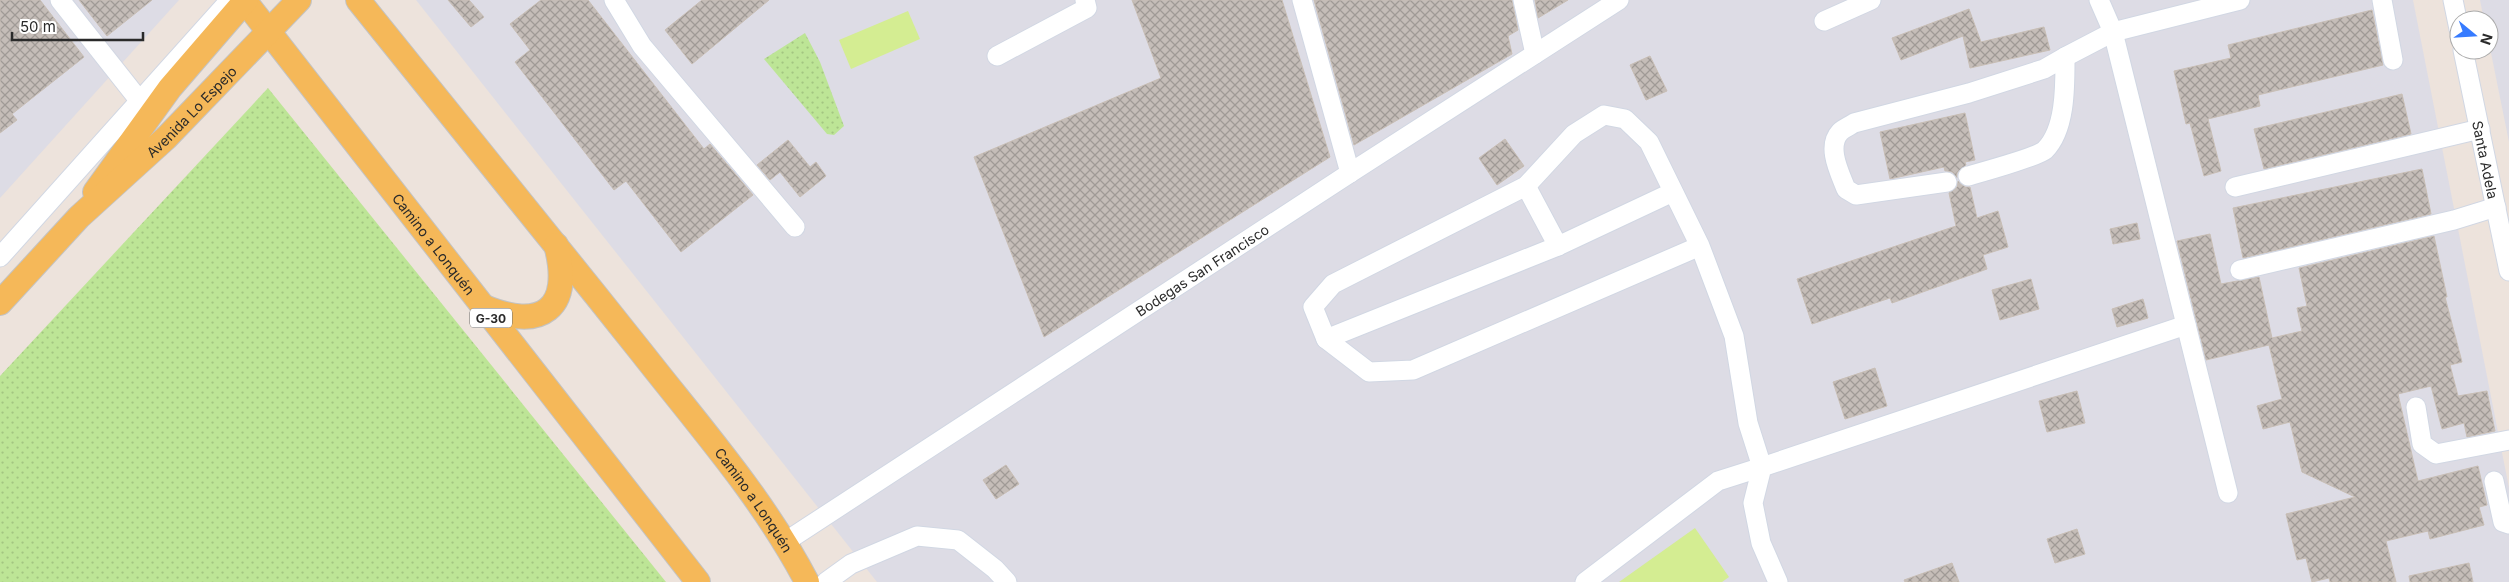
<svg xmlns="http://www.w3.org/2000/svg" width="2509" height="582" font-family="Inter,sans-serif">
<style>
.industrial{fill:#dddce5}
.grass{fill:url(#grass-dots)}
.pitch{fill:#d4ed92}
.building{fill:url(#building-cross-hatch);stroke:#c8beb5}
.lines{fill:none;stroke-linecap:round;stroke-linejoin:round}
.minor-casing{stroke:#d1d7e3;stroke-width:21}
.major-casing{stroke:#c3c3c3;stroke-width:26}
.minor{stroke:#fff;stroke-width:19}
.major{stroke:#f5b859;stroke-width:24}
.labels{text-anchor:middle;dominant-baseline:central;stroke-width:4.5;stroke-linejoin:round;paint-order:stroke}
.shield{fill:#fff;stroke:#6a6a6a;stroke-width:1}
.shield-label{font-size:12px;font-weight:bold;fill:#2a2a2a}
.street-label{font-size:14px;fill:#2a2a2a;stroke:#fff}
</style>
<defs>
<pattern id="grass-dots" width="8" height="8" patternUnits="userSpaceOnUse" patternTransform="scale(1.25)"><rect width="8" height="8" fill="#bde596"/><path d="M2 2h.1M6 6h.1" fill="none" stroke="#a3c581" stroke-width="1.8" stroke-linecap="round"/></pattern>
<pattern id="building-cross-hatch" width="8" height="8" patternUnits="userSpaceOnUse" patternTransform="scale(1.25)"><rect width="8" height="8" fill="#c5bdb8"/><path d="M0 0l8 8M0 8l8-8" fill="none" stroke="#a09a96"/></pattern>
</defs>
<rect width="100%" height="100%" fill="#ede3dc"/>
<g class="industrial">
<path d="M0,0H179L0,198Z"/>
<path d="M416,0H2413L2509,488V582H877Z"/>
<path d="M2480,0H2509V142L2489,43V20H2484Z"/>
</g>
<g class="grass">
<path d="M805,33L820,62L844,126L834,135L827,134L764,59Z"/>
<path d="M268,88L666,582H0V376Z"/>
</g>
<g class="pitch">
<path d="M908,11L920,39L851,69L839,40Z"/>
<path d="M1695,528L1729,577L1722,582H1619Z"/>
</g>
<g class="building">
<path d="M0,0H40L84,57L12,114L17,120L0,133Z"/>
<path d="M79,0H152L107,36Z"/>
<path d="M448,0H469L484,17L471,27Z"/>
<path d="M541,0H588L704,149L710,144L753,195L681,252L626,181L614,190L515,62L530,50L510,24Z"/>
<path d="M702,0H769L692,64L665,30Z"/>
<path d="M1132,0H1282L1330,157L1044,337L974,157L1161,78Z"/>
<path d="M1314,0H1512L1518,30L1508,36L1512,54L1354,145Z"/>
<path d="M1535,0H1568L1538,18Z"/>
<path d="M1969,9L1981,42L2044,27L2050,50L1970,68L1963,36L1901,60L1892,38Z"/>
<path d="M2372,10L2383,65L2258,95L2260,106L2208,119L2221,171L2204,176L2190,123L2186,124L2174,71L2231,58L2228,45Z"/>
<path d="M1650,56L1667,91L1646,100L1630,65Z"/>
<path d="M2402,94L2411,134L2264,169L2254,129Z"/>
<path d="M1965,113L1975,160L1965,162L1966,165L1957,173V178L1952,172L1945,171L1944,167L1890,179L1880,132Z"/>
<path d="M1505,139L1524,166L1497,185L1479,158Z"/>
<path d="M788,140L810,167L816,162L826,176L800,197L780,172L770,180L757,165Z"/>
<path d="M2422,169L2431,214L2243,258L2233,208Z"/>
<path d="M1958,181L1965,187H1970L1977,218L1998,211L2008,247L1983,255L1987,269L1892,303L1890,298L1812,324L1797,279L1956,226L1949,193L1957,187Z"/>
<path d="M2137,223L2140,239L2113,244L2110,229Z"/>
<path d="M2210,234L2221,284L2259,277L2272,338L2302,331L2297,308L2307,306L2299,268L2434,236L2447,297H2445L2462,362L2450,365L2458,396L2487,391L2495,431L2467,437L2464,423L2442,429L2431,386L2398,394L2418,481L2478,466L2487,505L2479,507L2484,525L2430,539L2428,531L2386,541L2396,582H2330L2329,578L2312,582L2306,558L2297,560L2286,514L2355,497L2302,472L2290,422L2263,429L2257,406L2282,399L2269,345L2206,360L2177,241Z"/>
<path d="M2031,279L2039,309L2000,320L1992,290Z"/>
<path d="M2143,299L2148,318L2117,327L2112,309Z"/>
<path d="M1875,368L1887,406L1845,419L1833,382Z"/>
<path d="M2077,391L2085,423L2047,432L2039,401Z"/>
<path d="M1006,465L1019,484L996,499L983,480Z"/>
<path d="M2077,529L2085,554L2055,563L2047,539Z"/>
<path d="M1952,563L1959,582H1905L1904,580Z"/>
<path d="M2469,563L2473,582H2410L2409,576Z"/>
</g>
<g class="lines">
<g class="minor-casing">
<g id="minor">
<path d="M60,0L139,100"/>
<path d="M614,0L642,46L795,227"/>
<path d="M1302,0L1350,173"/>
<path d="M1523,0L1535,54"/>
<path d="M2099,0L2113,32L2228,493"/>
<path d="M2382,0L2393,60"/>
<path d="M2453,0L2459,29"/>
<path d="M1824,21L1871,0"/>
<path id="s1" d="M2463,50L2509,271"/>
<path d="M997,56L1087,8L1085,0"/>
<path d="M2065,57L2113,32L2240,0"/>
<path d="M1947,182L1856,195L1846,189C1840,173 1826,147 1840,132C1844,128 1850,126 1854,123L1969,93L2044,69L2065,57C2065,85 2066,129 2045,150C2037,157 1982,172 1968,176"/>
<path d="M1526,186L1558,246"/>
<path d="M2235,187L2480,129"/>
<path d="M0,257L230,0"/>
<path d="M2240,270L2454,220L2496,207"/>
<path d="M1326,339L1558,246L1673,192"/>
<path d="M2416,407L2422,444L2436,454L2509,440"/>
<path d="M2494,481L2503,522L2509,524"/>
<path id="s2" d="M785,542L1350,173L1619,0"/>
<path d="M826,582L851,564L917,536L958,540L995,569L1007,582"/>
<path d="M1585,582L1718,481L1762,467L1748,423L1734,336L1700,246L1649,142L1625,119L1604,115L1574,134L1526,186L1333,284L1313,307L1326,339L1369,372L1413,370L1700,246"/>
<path d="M1778,582L1761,543L1753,503L1762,467L2186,325"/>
</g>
</g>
<g class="major-casing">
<g id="major">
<path id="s3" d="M244,0L698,582"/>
<path id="s4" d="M358,0C453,118 548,235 642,353C700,427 763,498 807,582"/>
<path d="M95,192L170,88L246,0"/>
<path id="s5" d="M0,303L79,217L166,138L299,0"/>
<path d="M482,306C542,332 573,309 556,245"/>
</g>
</g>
<use href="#minor" class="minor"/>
<use href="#major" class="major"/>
</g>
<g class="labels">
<rect class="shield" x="470" y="308.5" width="42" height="19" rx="4"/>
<g class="shield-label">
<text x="491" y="318">G-30</text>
</g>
<g class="street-label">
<text stroke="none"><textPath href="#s5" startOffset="271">Avenida Lo Espejo</textPath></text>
<text stroke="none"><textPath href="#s1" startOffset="112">Santa Adela</textPath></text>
<text stroke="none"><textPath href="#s3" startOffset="309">Camino a Lonquén</textPath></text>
<text stroke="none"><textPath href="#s2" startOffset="498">Bodegas San Francisco</textPath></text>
<text stroke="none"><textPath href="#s4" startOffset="638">Camino a Lonquén</textPath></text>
</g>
</g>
<g transform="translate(2474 35) rotate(108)"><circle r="24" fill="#ffffff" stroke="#aaaaaa"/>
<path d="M0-4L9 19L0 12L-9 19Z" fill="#367bff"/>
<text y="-8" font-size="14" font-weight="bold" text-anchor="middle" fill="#2a2a2a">N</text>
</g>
<path d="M12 32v8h131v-8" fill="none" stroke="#2a2a2a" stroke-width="2.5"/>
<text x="20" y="32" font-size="15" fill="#2a2a2a" stroke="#ffffff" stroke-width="4" paint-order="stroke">50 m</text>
</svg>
